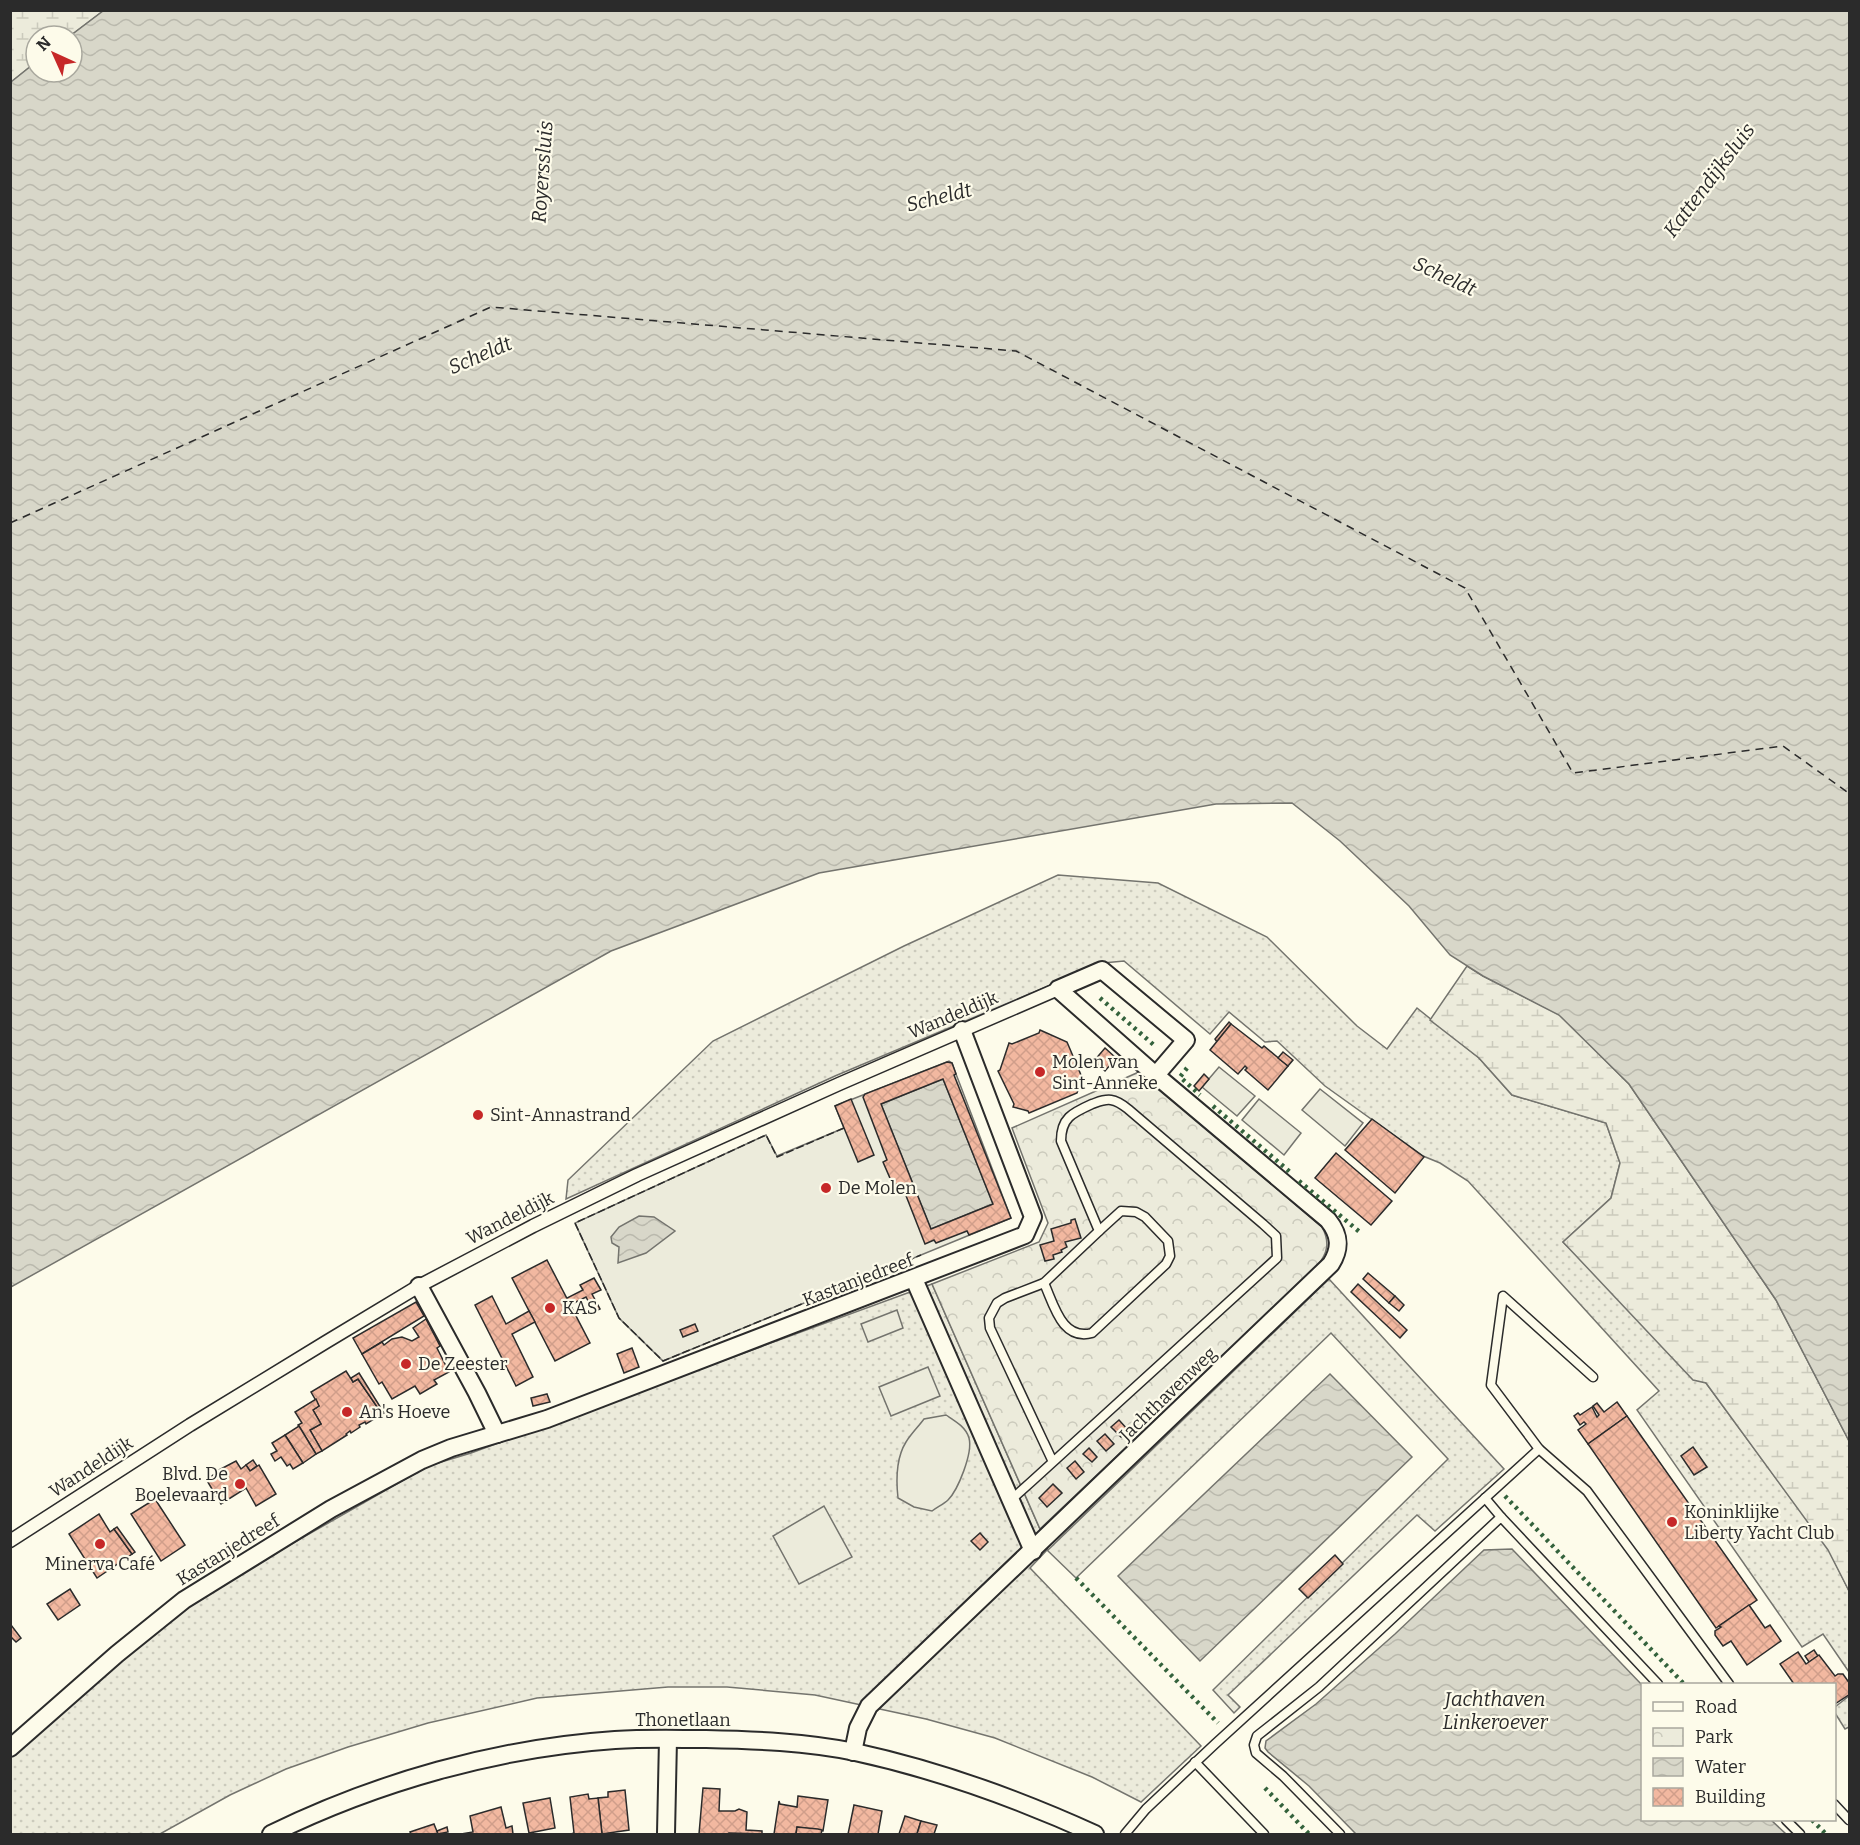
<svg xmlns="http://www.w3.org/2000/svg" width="1860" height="1845" font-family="Bitter,serif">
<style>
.grass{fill:url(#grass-dots);stroke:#74746e;stroke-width:1.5}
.wetland{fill:url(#wetland-marsh);stroke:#74746e;stroke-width:1.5}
.park{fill:url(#park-crowns);stroke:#74746e;stroke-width:1.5}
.pitch{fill:#ecebdb;stroke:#74746e;stroke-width:1.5}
.water{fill:url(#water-waves);stroke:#74746e;stroke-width:1.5}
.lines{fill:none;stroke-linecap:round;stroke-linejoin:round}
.ferry{stroke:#2b2b2b;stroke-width:1.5;stroke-dasharray:8 6;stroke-linecap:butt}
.building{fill:url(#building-cross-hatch);stroke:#2b2b2b;stroke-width:1.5;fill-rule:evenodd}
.service-casing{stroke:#2b2b2b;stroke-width:11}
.pedestrian-casing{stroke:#2b2b2b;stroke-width:15}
.minor-casing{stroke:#2b2b2b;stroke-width:20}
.service{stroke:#fdfbea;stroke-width:8}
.pedestrian{stroke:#fdfbea;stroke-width:12}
.minor{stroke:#fdfbea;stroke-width:16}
.hedge{stroke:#34623c;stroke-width:4.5;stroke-dasharray:3 4.5;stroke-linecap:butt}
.fence{stroke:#2b2b2b;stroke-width:1.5;stroke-dasharray:8 3;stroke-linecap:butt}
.poi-dot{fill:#c62828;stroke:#fdfbea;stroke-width:2}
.labels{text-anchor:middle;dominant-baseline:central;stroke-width:4.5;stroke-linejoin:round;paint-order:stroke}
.street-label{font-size:18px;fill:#2b2b2b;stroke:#fdfbea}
.poi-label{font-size:18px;fill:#2b2b2b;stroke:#fdfbea;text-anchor:start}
.water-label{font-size:20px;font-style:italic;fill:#2b2b2b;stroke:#fdfbea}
</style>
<defs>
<pattern id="grass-dots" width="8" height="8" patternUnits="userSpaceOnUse" patternTransform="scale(1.5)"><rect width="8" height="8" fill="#ecebdb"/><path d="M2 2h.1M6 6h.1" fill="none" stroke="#cbcabc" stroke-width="1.8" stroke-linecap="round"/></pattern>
<pattern id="wetland-marsh" width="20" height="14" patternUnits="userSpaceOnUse" patternTransform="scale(1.5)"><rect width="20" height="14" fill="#ecebdb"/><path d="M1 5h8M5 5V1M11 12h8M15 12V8" fill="none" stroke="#cbcabc"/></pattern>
<pattern id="park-crowns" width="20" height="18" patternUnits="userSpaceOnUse" patternTransform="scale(1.5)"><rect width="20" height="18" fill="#ecebdb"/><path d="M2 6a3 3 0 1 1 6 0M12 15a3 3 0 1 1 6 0" fill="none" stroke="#cbcabc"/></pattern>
<pattern id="water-waves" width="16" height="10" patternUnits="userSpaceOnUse" patternTransform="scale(1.5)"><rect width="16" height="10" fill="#d8d7c9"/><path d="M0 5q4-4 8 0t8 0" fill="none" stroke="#bab9ad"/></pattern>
<pattern id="building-cross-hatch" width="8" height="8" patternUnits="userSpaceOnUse" patternTransform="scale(1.5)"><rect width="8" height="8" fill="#f2b8a0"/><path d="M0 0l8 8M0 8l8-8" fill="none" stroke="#d09e8a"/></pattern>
</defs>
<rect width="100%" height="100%" fill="#fdfbea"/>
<g class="grass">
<path d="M1058,875L1158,883L1267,937L1357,1026L1387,1049L1417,1008L1479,1058L1512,1095L1606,1123L1620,1163L1611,1198L1563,1242L1706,1383L1829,1550L1849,1591V1672L1823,1634L1802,1647L1637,1410L1659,1391L1468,1181L1440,1163L1423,1156L1325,1086L1277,1041L1265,1042L1229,1012L1210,1034L1124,961L1103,963L835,1076L566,1199L568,1180L713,1041L904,946Z"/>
<path d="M1329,1279L1504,1469L1435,1531L1417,1515L1228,1695L1240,1707L1234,1713L1213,1690L1448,1459L1331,1333L1076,1578L1047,1550L1030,1568L1201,1746L1141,1802L1092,1777L995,1738L926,1719L815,1695L727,1687H668L537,1698L428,1723L348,1747L286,1769L230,1795L160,1834H11L10,1758L162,1625L232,1578L428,1466L471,1453L932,1284L1040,1529L1048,1550Z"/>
<path d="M1849,1696V1727L1845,1729L1835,1713V1707Z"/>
</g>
<g class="wetland">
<path d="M11,11H103L70,36H36V62L11,82Z"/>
<path d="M1467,966L1483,976L1560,1015L1629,1084L1776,1300L1849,1441V1591L1828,1550L1706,1383L1693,1380L1563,1242L1611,1198L1620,1163L1606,1123L1512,1095L1479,1058L1430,1020Z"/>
</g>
<path class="park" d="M1139,1072L1322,1227C1330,1242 1328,1253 1317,1266L1040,1529L932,1284L1039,1242L1048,1223L1012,1128Z"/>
<g class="pitch">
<path d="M949,1061L952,1063L956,1074L1011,1218L663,1361L619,1318L575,1223L766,1135L777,1156L844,1128L835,1106Z"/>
<path d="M1219,1067L1255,1096L1237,1116L1202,1087Z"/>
<path d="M1320,1089L1363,1123L1345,1146L1302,1110Z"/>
<path d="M1259,1099L1301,1133L1284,1155L1242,1120Z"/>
<path d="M897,1310L903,1328L868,1342L861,1324Z"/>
<path d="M928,1367L940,1396L891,1416L879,1387Z"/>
<path d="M946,1415C955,1421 966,1427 969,1438C973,1453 958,1490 948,1500C944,1504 937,1507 932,1511L914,1507L898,1498C896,1480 896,1458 906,1442C911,1434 918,1427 924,1419Z"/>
<path d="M824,1506L852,1557L799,1584L773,1536Z"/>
</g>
<g class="water">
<path d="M103,11H1849V1441L1776,1300L1629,1084L1559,1015L1483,976L1450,955L1409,906L1340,841L1292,803L1216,804L819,873L611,951L11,1287V82L36,62V72H72V36H70Z"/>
<path d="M943,1079L993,1204L931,1229L881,1104Z"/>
<path d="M639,1216L654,1217L675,1231L646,1253L618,1263L619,1247L612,1243L611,1237L619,1227Z"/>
<path d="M1330,1374L1412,1457L1200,1661L1118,1576Z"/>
<path d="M1512,1549L1642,1685V1820H1771L1786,1834H1356L1309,1786L1268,1752L1265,1748L1266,1741L1316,1704L1395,1634L1484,1550Z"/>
</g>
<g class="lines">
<path class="ferry" d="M10,523L491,307L1016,351L1465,588L1573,773L1783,746L1850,794"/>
</g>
<g class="building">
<path d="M1229,1022L1231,1024L1217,1042L1215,1039Z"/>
<path d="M1231,1024L1262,1048L1264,1046L1288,1066L1268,1090L1245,1070L1247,1068L1245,1066L1238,1074L1210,1050Z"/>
<path d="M1040,1030L1067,1042L1081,1075L1083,1077L1077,1093L1029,1113L1028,1111L1013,1107L1014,1104L998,1071L1000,1070L1009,1043L1012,1044L1039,1033Z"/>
<path d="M1105,1048L1116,1058L1105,1071L1094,1061Z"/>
<path d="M1283,1052L1293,1060L1288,1066L1278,1058Z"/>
<path d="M947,1062L952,1063L956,1074L954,1075L1011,1218L969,1235L967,1231L936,1243L934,1240L925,1244L901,1183L893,1185L883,1162L887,1160L863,1097L865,1094ZM943,1079L993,1204L931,1229L881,1104Z"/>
<path d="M1204,1074L1209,1079L1199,1091L1194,1086Z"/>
<path d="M851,1099L874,1155L858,1162L835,1106Z"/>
<path d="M1372,1119L1424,1157L1395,1193L1345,1150Z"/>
<path d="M1336,1153L1392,1201L1371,1225L1315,1178Z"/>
<path d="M1075,1219L1081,1238L1065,1242L1067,1247L1061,1250L1062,1252L1053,1255L1054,1259L1045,1261L1040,1245L1054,1241L1051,1229L1071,1223V1220Z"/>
<path d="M547,1260L590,1343L555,1361L512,1278Z"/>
<path d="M1368,1273L1395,1296L1389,1303L1363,1279Z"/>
<path d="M594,1278L601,1290L592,1294L600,1309L594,1312L586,1297L570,1305L567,1298L583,1290L580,1285Z"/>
<path d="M1358,1284L1407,1330L1400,1338L1351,1292Z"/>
<path d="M492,1296L506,1324L529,1311L535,1322L512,1334L533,1377L516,1386L475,1305Z"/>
<path d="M1395,1296L1404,1305L1399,1311L1389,1303Z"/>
<path d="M416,1302L424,1316L362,1354L353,1338Z"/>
<path d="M426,1319L440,1346L437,1348L449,1372L434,1380L437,1384L420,1394L415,1386L392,1399L382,1382L379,1384L362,1354L382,1342L384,1345L392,1339L402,1337L412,1341L419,1337L413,1328Z"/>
<path d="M695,1324L698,1331L683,1337L680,1330Z"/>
<path d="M632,1348L639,1367L624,1373L617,1354Z"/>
<path d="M346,1371L353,1382L358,1379L382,1414L366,1424L365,1422L359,1425L360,1427L351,1433L350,1431L346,1434L347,1435L322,1451L310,1430L321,1424L313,1410L319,1406L311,1392Z"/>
<path d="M359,1373L384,1413L382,1414L358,1379L353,1382L351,1378Z"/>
<path d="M547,1394L550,1402L533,1406L531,1398Z"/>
<path d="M316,1399L319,1406L313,1410L321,1424L310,1430L322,1451L316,1454L298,1425L302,1423L295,1412Z"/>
<path d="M1617,1402L1627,1416L1588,1444L1578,1430L1586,1424L1584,1422L1580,1425L1574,1416L1578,1413L1580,1415L1592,1407L1597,1417L1599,1415L1593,1406L1597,1403L1604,1412Z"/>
<path d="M1627,1416L1757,1600L1716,1628L1588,1444Z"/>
<path d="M1119,1420L1128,1430L1121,1437L1111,1427Z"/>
<path d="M299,1426L316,1454L303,1463L285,1435Z"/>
<path d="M1105,1434L1114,1444L1106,1451L1097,1441Z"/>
<path d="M285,1435L303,1463L293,1469L290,1464L287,1466L281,1457L275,1461L271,1454L277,1451L272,1443Z"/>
<path d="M1693,1447L1707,1467L1694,1475L1681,1456Z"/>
<path d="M1089,1448L1097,1457L1092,1462L1083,1454Z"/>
<path d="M253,1460L257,1466L250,1471L246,1465Z"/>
<path d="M236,1461L241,1469L246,1465L250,1471L259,1465L276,1494L256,1506L246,1488L221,1504L206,1479L217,1473V1471Z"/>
<path d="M1075,1461L1084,1472L1076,1479L1067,1468Z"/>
<path d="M1053,1484L1062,1493L1047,1507L1039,1498Z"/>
<path d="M155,1499L185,1545L161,1561L131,1514Z"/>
<path d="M99,1514L110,1532L114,1529L132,1554L97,1578L69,1534Z"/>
<path d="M117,1527L135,1552L132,1554L114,1529Z"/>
<path d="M980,1533L988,1542L980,1550L971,1541Z"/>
<path d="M1335,1555L1343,1564L1308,1598L1299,1589Z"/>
<path d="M70,1589L80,1605L58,1620L47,1604Z"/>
<path d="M1749,1605L1765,1628L1770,1625L1781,1641L1747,1665L1731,1641L1723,1646L1715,1635V1631L1721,1627L1719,1626Z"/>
<path d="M11,1625L21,1638L16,1642L10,1636Z"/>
<path d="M1814,1650L1818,1656L1809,1662L1805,1656Z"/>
<path d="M1798,1652L1806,1664L1819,1655L1835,1676L1838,1674H1843L1850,1684V1694L1835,1704L1834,1684H1794L1780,1664Z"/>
<path d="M703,1788L720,1789L719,1811H735L739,1809L747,1812L746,1830L762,1831V1834L729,1833V1834H699Z"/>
<path d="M625,1790L629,1830L602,1834L598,1798L608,1797V1792Z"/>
<path d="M588,1794L589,1799L598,1798L602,1834H571L574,1833L570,1797Z"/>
<path d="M798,1796L828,1800L823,1831L797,1827L796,1834H774L779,1801L780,1804L797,1807Z"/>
<path d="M550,1798L555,1828L529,1833L523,1803Z"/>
<path d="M854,1805L882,1811L878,1834H848Z"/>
<path d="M501,1807L506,1828L512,1826L513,1834H461L473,1832L470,1816Z"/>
<path d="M905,1816L921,1821L917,1834H899Z"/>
<path d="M921,1821L937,1825L934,1834H917Z"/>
<path d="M434,1824L438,1834H411L410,1832Z"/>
<path d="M447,1827L448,1832L438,1834L437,1831Z"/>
<path d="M797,1827L818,1829L822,1830L821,1834H796Z"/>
</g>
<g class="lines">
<g class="service-casing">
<g id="service">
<path d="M1044,1283C1054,1305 1062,1341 1092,1333L1166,1264L1170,1256L1168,1241L1145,1217L1136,1212L1121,1211L1099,1231"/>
<path d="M1593,1377L1503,1296L1491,1385L1539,1449L1587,1491L1729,1684"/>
<path d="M1485,1498L1501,1517"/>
<path d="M1012,1499L1031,1482L1277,1258L1276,1236L1263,1224L1128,1109C1123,1105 1118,1101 1111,1100C1104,1099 1098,1102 1092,1104C1072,1113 1061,1118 1061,1141L1099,1231L1044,1283L1005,1298L997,1303L989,1318L990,1328L1053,1462"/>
<path d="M1195,1762L1264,1834"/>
<path d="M1834,1804L1849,1820"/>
<path d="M1786,1820L1800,1834"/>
<path d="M1125,1834L1146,1809L1215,1744L1539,1449"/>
<path d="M1340,1834L1283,1776L1256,1753L1254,1745L1257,1736L1319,1687L1501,1517L1658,1684"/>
</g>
</g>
<g class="pedestrian-casing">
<path id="pedestrian" d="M10,1541L190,1425L326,1342L419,1286L533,1226L637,1175L839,1084L1058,989"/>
</g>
<g class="minor-casing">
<g id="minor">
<path d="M914,1279L1033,1551"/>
<path d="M419,1286L477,1393L497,1434"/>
<path d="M10,1748L117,1654L184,1600L331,1509L422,1460L451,1448L547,1419L1025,1235L1033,1217L962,1030"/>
<path d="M853,1752L858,1728L869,1706L1331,1264C1341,1248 1340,1235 1328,1220L1152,1072L1058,989L1102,970L1186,1040L1156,1075"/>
<path d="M271,1834C377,1782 497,1748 615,1740C645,1738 676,1739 706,1739C755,1740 806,1742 855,1752C938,1770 1018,1799 1095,1834"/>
<path d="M666,1834L668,1739"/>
</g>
</g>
<use href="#service" class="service"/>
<use href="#pedestrian" class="pedestrian"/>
<use href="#minor" class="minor"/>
<g class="hedge">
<path d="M1100,998L1155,1046"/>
<path d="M1187,1068L1180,1077L1200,1095"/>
<path d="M1213,1106L1290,1172"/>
<path d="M1299,1181L1362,1234"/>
<path d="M1505,1496L1684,1684"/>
<path d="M1076,1578L1218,1723"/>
<path d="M1265,1788L1309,1834"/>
<path d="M1812,1820L1826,1834"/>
</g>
<path class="fence" d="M844,1128L777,1157L766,1135L575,1223L619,1318L663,1361L921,1255"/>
</g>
<g class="poi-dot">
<circle cx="1040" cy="1072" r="6"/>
<circle cx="478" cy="1115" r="6"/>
<circle cx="826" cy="1188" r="6"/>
<circle cx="550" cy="1308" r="6"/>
<circle cx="406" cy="1364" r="6"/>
<circle cx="347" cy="1412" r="6"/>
<circle cx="240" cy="1484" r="6"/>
<circle cx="1672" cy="1522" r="6"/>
<circle cx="100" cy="1544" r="6"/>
</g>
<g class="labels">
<g class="street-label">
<text transform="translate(953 1015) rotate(-23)">Wandeldijk</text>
<text transform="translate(510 1218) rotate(-27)">Wandeldijk</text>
<text transform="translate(858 1280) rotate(-21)">Kastanjedreef</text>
<text transform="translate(1168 1394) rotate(-44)">Jachthavenweg</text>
<text transform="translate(91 1467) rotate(-33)">Wandeldijk</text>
<text transform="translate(228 1550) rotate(-32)">Kastanjedreef</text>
<text x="683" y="1720">Thonetlaan</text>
</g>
<g class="poi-label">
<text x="1052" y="1062">Molen van<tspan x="1052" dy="21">Sint-Anneke</tspan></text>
<text x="490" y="1115">Sint-Annastrand</text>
<text x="838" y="1188">De Molen</text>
<text x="562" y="1308">KAS</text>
<text x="418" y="1364">De Zeester</text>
<text x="359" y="1412">An's Hoeve</text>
<text x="228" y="1474" text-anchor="end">Blvd. De<tspan x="228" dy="21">Boelevaard</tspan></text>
<text x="1684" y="1512">Koninklijke<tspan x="1684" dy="21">Liberty Yacht Club</tspan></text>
<text x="100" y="1564" text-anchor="middle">Minerva Café</text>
</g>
<g class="water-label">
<text transform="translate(542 172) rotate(-86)">Royerssluis</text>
<text transform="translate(1709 180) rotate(-53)">Kattendijksluis</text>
<text transform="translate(939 197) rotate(-14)">Scheldt</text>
<text transform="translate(1445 276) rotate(25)">Scheldt</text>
<text transform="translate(480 355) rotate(-23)">Scheldt</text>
<text x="1495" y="1699">Jachthaven<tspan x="1495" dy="23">Linkeroever</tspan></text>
</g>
</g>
<rect width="1860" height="1845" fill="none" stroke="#2b2b2b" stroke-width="24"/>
<rect x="1641" y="1683" width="195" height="138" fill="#fdfbea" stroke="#a9a89e" stroke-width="1.5"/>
<rect x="1653" y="1702" width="30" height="9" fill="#fdfbea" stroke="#a9a89e" stroke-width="1.5"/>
<text x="1695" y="1713" font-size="18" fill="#2b2b2b">Road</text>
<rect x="1653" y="1728" width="30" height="18" fill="url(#park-crowns)" stroke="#a9a89e" stroke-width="1.5"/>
<text x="1695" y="1743" font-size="18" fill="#2b2b2b">Park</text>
<rect x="1653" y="1758" width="30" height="18" fill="url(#water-waves)" stroke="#a9a89e" stroke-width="1.5"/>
<text x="1695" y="1773" font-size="18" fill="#2b2b2b">Water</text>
<rect x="1653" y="1788" width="30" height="18" fill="url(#building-cross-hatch)" stroke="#a9a89e" stroke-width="1.5"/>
<text x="1695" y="1803" font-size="18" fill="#2b2b2b">Building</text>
<g transform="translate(54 54) rotate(315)"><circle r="28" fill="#fdfbea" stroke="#a9a89e" stroke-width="1.5"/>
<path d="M0-4.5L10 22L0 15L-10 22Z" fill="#c62828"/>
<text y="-9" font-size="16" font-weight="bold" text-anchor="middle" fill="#2b2b2b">N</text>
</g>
</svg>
